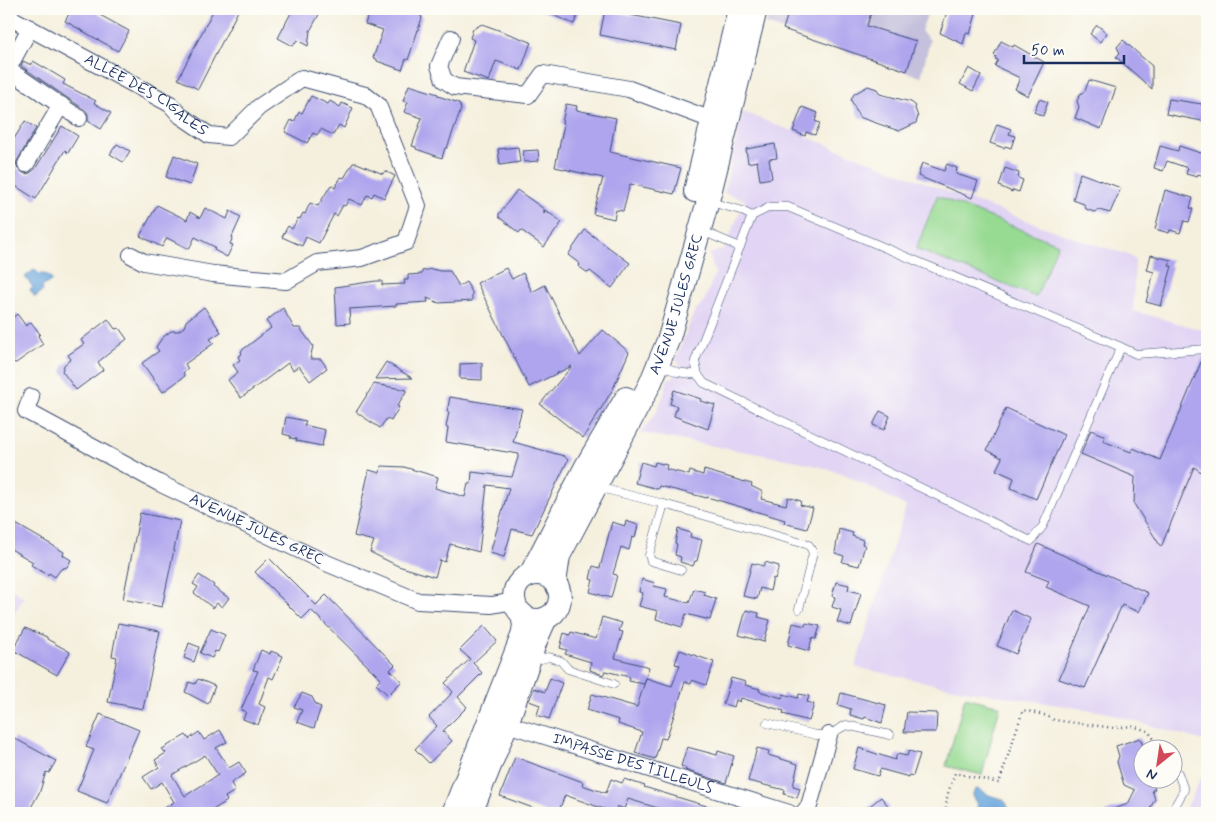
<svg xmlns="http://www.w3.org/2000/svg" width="1216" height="822" font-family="Mynerve,sans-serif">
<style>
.built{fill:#e1d4f4}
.industrial{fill:#c5c0db}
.green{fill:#97da92;stroke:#598478}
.water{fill:#6ca8dd;stroke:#446c9e}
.building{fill:#afa5ee;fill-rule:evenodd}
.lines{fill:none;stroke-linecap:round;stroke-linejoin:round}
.lane-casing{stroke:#3c4c71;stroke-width:9}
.street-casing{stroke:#3c4c71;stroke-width:18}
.secondary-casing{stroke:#3c4c71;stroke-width:24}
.path{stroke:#3c4c71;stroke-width:2.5;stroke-dasharray:1 4;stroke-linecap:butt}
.lane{stroke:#fff;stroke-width:8}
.street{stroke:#fff;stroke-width:16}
.secondary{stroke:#fff;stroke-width:22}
.labels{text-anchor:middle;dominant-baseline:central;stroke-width:4.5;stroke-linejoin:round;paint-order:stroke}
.street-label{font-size:15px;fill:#1b2f5e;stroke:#fdfcf7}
</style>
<rect width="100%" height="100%" fill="#fdfcf7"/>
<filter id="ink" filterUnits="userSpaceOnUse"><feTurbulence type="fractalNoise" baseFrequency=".02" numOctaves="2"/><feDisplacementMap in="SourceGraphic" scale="10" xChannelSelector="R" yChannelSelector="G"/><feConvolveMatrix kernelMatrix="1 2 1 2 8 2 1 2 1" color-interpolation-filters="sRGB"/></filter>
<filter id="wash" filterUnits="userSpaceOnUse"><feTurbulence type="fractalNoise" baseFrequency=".0096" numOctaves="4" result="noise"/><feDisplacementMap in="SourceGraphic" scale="20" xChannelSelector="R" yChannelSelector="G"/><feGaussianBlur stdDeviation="1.12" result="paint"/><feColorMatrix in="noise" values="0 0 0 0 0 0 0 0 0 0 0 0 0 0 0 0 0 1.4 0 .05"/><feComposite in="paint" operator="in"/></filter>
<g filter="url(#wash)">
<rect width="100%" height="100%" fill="#f5f0de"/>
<g class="built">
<path d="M743,112L949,192L1077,239L1129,255L1135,260L1133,311L1207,331V742L1104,712L958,689L855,667L906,506L842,473L798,461L640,433L655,414L663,397L668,379L674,377L680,366L676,359L695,310L704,302L715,273L709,254L724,249L745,200L724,193Z"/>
<path d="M9,588L24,597L9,624Z"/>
<path d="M1207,766V813H1184Z"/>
</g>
<path class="industrial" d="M770,9H929L921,31L930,40L921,77L766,24Z"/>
<g class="green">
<path d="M937,196L1058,244L1036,297L916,249Z"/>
<path d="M965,697L1000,706L982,775L946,766Z"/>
</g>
<g class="water">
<path d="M35,269L37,273L48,275L52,280L42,287L43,291L35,297L30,290L33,287L25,277Z"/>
<path d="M978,789C982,790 985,793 989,795C999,799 1010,798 1007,813H979L977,804L972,796L975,790Z"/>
</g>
<g id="blocks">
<g class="building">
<path d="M72,9H89L129,31L118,51L65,21Z"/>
<path d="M214,9H239L198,89L178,79Z"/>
<path d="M293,9H322L310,31L308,46L297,40L293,46L278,38Z"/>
<path d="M370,9H409L419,12L422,18L408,60L406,59L402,70L377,61V59L373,58L383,30L365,24Z"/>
<path d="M538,9H580L574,24Z"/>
<path d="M795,9H872L867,26L916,41L907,71L783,29L788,14L793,16Z"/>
<path d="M948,9H974L972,13L976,14L970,34L966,33L963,44L940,33Z"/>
<path d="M605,10L681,25L676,50L600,35Z"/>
<path d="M482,24L531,42L521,70L496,61L489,81L463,72L474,40L470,38L473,29Z"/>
<path d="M1097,25L1107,33L1100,42L1090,34Z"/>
<path d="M1123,40L1152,66V89L1116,57L1120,53L1117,47Z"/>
<path d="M1001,41L1013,47L1014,45L1044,62L1028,96L1015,89L1020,78L995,66L998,60L995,59L996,57L994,55Z"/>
<path d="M23,61L31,65L33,61L45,68L65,80L63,84L96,101L94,103L111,113L101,129L88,121V114L85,110L21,66Z"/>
<path d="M969,68L981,75L973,91L960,84Z"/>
<path d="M1089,80L1116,88L1101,129L1075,118L1079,107L1077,101L1080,94L1085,91Z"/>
<path d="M409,85L438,94V96L459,103L461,109L447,148H445L442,158L416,149V147L412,146L422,118L404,112L408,102L403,101Z"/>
<path d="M868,86L877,89L880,94L911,102L916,106L915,108L918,117L916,123L899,131L859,117L851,100L854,94Z"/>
<path d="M311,96L328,104L330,101L340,107L342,103L353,108L344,128L339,125L333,135L321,129L317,135L313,133L307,143L285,132L291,120L294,122L299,112L302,113Z"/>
<path d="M1039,99L1048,102L1043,116L1034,112Z"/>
<path d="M1169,99L1202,104V106L1207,107V122L1166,114Z"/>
<path d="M566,104L577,106L576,110L616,118L610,152L681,168L674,194L630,184L623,211L616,210L614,219L593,214L603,178L555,167L564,124L562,123Z"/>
<path d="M802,107L818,113L815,121L820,123L815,135L806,132L805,136L793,131Z"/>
<path d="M25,121L36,128L16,163L18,169L25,174L30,173L35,169L62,126L78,136L68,153L65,150L36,199L9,182V147Z"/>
<path d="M997,124L1011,129L1009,134L1015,136L1011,148L1005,146L1004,148L990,143Z"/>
<path d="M117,144L130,151L123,162L110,154Z"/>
<path d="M775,144L777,158L769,159L772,178L760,180L757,161L748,163L746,149Z"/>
<path d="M1160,146L1178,151L1179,146L1204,154V156L1207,157V177L1198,174L1197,177L1186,174L1188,168L1167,161L1163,171L1154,168Z"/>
<path d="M518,147L520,162L500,165L498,149Z"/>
<path d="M538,150L539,161L524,162L523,151Z"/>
<path d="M174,155L197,164L190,185L166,177Z"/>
<path d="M353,163H357L383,174L385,171L395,176L384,198L374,193L372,197L367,195L362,205L349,199L345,206L343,205L337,216L334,214L319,243L306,237L302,246L282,237L288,226L292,229L298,218L300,219L303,213L305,214L310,203L318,206L331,185L335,188L341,177L344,178Z"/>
<path d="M922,163L944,171L947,164L957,168L956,174L978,181L972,198L918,176Z"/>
<path d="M1005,168L1019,173L1018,178L1023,180L1019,192L1013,190L1012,192L999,186Z"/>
<path d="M1080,173L1121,188L1110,213L1099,210L1094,212L1086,209L1084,204L1073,200Z"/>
<path d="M517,190L544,209V214L545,210L562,222L544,247L521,230L519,233L499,217V214Z"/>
<path d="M1165,190L1193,198L1190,208L1193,209L1189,222L1184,221L1180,233L1170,230L1169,233L1155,229Z"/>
<path d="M157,205L187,220L190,212L200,218L205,208L227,219L230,211L241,217L232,237H233L230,244L233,245L227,257L214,250L215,247L195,237L189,249L167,238L162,247L140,236Z"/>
<path d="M585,230L630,263L612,288L590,271L588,273L578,266L580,264L568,255Z"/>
<path d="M1151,255L1171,260L1169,266H1172L1161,306L1146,302L1154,272L1147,270Z"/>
<path d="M506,268L512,279L523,273L532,292L545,285L580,356L603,330L629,352L613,389L583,438L540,404L572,366L529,387L477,283Z"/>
<path d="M432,269L440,271H450L459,286L466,282L472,292V301L439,303L427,298L428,302L396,304V306L349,309L350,323L337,324L335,287L376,281H382V285L405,284L404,280H408V275L422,274V271Z"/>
<path d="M204,307L221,332L210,339L214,343L185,364L188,369L183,373L185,376L163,392L142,363L159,351L156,347L162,338L171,331H178L184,327L186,321Z"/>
<path d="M283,308L294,328H300L313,346L310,359H321L327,368L310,381L299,366L293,370L288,363L241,398L228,380L238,372L233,365L240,360L238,357L242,354L241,351L271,328L266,321Z"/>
<path d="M17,314L26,326L31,322L40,334L38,336L43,344L16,363L11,362L9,359V321Z"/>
<path d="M108,319L115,329L119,328L127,339L98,362L103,370L76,390L62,371L64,365L71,359L68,355L84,344L81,340Z"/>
<path d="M1204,355H1207V476L1194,467L1161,547L1134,504L1135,477L1081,454L1091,430L1105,436L1103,441L1131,452L1133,448L1160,460Z"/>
<path d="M386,362L412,378L375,379Z"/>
<path d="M482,363V380L460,379V364Z"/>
<path d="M374,384L407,390L397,406L399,407L391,421L387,418L380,428L356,412Z"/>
<path d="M674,390L701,399L700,401L715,405L708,429L674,416L677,406L670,404Z"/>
<path d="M450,397L522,409L513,442L564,456L568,460L532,534L512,529L504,557L490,553L509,488L487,485L479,552L450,544L445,562L440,560L435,577L398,566L370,552L374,541L354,536L369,470L380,473L381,466L404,467L438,477L435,488L465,497L468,484H471L472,472L512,477L519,454L446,442L448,428L446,427L449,412H447Z"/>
<path d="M1006,408L1064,435L1036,499L1011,488L1014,478L996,470L1002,458L987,450Z"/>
<path d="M880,411L890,416L884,430L873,425Z"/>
<path d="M286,417L306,421L304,425L325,430L322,446L296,441L297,439L290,438L291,436L283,434Z"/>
<path d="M641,462L654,466L655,462L667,465L666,469L689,475L690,471L703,475L704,470L752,484L751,486L763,492L761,499L786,505L788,497L801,501L800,505L813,508L807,529L784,523L785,520L707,497V498L659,486L658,489L635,483Z"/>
<path d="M140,513L180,521L162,607L123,599Z"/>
<path d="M9,520L64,552L63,555L71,560L67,567L61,569L55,577L49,573L48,575L31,565L33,562L9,548Z"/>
<path d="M626,521L638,525L635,538L632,537L629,550L621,547L613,574L617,575L611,598L590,592L593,580L590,579L593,566L600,568L612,522L625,526Z"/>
<path d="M678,529L691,533L690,537L702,540L697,561H695L693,566L680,562L681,557L675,555L677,544L675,543Z"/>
<path d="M839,529L853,533L852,536L863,540L862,544L865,545L859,566L842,562L844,556L835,553Z"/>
<path d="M1038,544L1148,593L1139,612L1122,605L1085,688L1059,679L1090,606L1046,587L1049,581L1026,572Z"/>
<path d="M269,558L316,605L326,595L395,665L390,670L402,681L388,695L376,684L381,679L311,610L302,619L255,572Z"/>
<path d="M765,562L779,566L775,579L773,578L770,591L760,588L757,599L743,596L752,563L764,566Z"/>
<path d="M199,575L214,585L213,587L229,598L222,607L217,603L213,608L194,593L198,587L193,584Z"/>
<path d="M642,579L655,583L654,586L667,589L665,597L689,603L694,589L705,592L704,595L716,599L710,620L686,614L682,627L656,619L658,611L639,606L643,593L639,592Z"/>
<path d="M836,582L849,585L848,590L861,593L851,626L837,622L841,610L832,607L835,597L832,596Z"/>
<path d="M746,610L759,613L758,617L770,620L764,642L739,635Z"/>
<path d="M1012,610L1031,619L1016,654L997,646Z"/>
<path d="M602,617L622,623L619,631L623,632L615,658L649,667L644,684L629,681L630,677L605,671L603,675L590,670L591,662L565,654L567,650L560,648L564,633L570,635L571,632L596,639Z"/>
<path d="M118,623L160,631L143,709L108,702L117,657L112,656Z"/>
<path d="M793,623L805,626L806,623L820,626L816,639L812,638L809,651L788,645Z"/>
<path d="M484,626L497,641L473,663L482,673L458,697L467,707L443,731L452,741L429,763L415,749L437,726L429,717L453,692L445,683L470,659L460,650Z"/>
<path d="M25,628L47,637V639L70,652L57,675L13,650Z"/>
<path d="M211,629L225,635L218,652L215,651L212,658L200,653Z"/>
<path d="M189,643L199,647L194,662L184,658Z"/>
<path d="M261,650L270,654L271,651L283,656L273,679L269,677L259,704L265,707L258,725L243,719L246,712L241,710L258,671L253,670Z"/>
<path d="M680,650L714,662L706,685L692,680L691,684L685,682L666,739L661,738L655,759L635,753L642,732L618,724L619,720L587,710L592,694L637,707L646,678L672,686L680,665L675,664Z"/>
<path d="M550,678L562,683L549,719L537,715L540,705L529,701L534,688L545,692Z"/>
<path d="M731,678L746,682L745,685L760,689L759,691L782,698L783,694L798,698L799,694L809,696L807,702L814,704L809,721L783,714L784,711L741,698L740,702L736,700L734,707L723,704Z"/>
<path d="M198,679L215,686L208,704L185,692L189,682L195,684Z"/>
<path d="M302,693L312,697L316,705L321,707L314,728L297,722L302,710L294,707Z"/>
<path d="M841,693L886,705L882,723L865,717L864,719L850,715L851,709L838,705Z"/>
<path d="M907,712L937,713L936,732H904Z"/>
<path d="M100,714L139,730L107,803L77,791L94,750L86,747Z"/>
<path d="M220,730L227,742L216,748L229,768L239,762L246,773L231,783L235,791L225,797L227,801L208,813H157L174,802L162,782L151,789L143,777L159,767L155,760L166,753L162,749L186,735L189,739L199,732L204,740ZM205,755L218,775L185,796L172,775Z"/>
<path d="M14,738L56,761L49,773L46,772L40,791L28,813H21L9,807V748Z"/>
<path d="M1140,738L1143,746L1152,743L1148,750H1144V780H1152L1155,789L1152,790L1155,799L1148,813H1105V812L1128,804L1135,790L1124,785L1117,762L1119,756L1116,746Z"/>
<path d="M687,747L717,755L718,751L734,756L726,783L685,770L686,768L681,766Z"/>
<path d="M757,748L769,751L768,755L798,764L793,786L800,788L797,798L784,794L785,790L748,781Z"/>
<path d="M859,748L895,760L897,754L907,756L909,751L920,754L913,776L909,775V777L880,769L878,776L853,769Z"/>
<path d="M515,757L583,782L582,785L606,793L611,779L622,783L624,779L645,786L644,787L723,811V813H674L628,799L624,809L617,806L615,813L565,795L558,813H547L500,796Z"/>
<path d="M881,797L890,808L883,813H861Z"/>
</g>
</g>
</g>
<g filter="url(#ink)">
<use href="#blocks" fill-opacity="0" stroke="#3c4c71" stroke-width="1"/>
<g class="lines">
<g class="lane-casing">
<g id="lane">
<path d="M710,202L740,210L752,216"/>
<path d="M702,231L740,247"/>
<path d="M1121,347L1043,526L1031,541L704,383L698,375L695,361L752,216L770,207H788L1121,347L1136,354L1207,349"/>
<path d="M659,364L677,372L698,375"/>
<path d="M597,487L664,504L809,545L813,553L799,609"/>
<path d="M664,504L649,555L651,561L681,570"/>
<path d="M532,657L541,659L549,657L561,661L568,669L614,684"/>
<path d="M767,723L816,735H829L846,725L890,735"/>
<path d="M1171,813L1184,790L1178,773"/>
</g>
</g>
<g class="street-casing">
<g id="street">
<path id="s1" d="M9,17L170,104L181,116L209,135L229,137L259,107L302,78L365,95L378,105L418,206L406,242L362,258L317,263L286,281L213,274L144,262L131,255"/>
<path d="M451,38L439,66L444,80L455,87L528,95L543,74L629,89L712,120"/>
<path d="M9,67L30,28"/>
<path d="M9,70L79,118"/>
<path d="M26,164L61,105"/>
<path id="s2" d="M31,397L26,411L159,483L324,562L418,601L492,605L514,601"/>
<path id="s3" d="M507,724L789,813"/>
<path d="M803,813L809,806L829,735"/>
</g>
</g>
<g class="secondary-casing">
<g id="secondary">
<path d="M695,191L739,9"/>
<circle cx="537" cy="597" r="23"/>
<path d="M530,575L586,466L626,398"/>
<path id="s4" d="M555,583L559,556L650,384L669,338L708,201L756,9"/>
<path d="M453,813L522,636L524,626L522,614"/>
<path d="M471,813L507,724L537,638L546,618"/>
</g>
</g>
<path class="path" d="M948,813C943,801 951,785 955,773L999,783L1023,710L1048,716L1054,720L1114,728L1132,726L1148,731L1154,739L1157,750"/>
<use href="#lane" class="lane"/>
<use href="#street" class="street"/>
<use href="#secondary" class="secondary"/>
</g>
</g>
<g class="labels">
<g class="street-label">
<text stroke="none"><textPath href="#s1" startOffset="158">ALLÉE DES CIGALES</textPath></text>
<text stroke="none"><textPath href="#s4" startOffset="306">AVENUE JULES GREC</textPath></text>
<text stroke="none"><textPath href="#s2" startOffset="274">AVENUE JULES GREC</textPath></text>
<text stroke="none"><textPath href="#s3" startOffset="132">IMPASSE DES TILLEULS</textPath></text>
</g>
</g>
<rect width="1216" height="822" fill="none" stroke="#fdfcf7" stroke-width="30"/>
<g transform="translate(1158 764) rotate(210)"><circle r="24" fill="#fdfcf7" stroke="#a3aaba"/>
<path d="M0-4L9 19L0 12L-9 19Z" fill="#d1495b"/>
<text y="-8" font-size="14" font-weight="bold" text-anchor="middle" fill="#1b2f5e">N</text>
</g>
<path d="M1024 55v8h100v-8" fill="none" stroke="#1b2f5e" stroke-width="2.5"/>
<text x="1031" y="55" font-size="15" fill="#1b2f5e" stroke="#fdfcf7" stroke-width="4" paint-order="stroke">50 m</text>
</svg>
